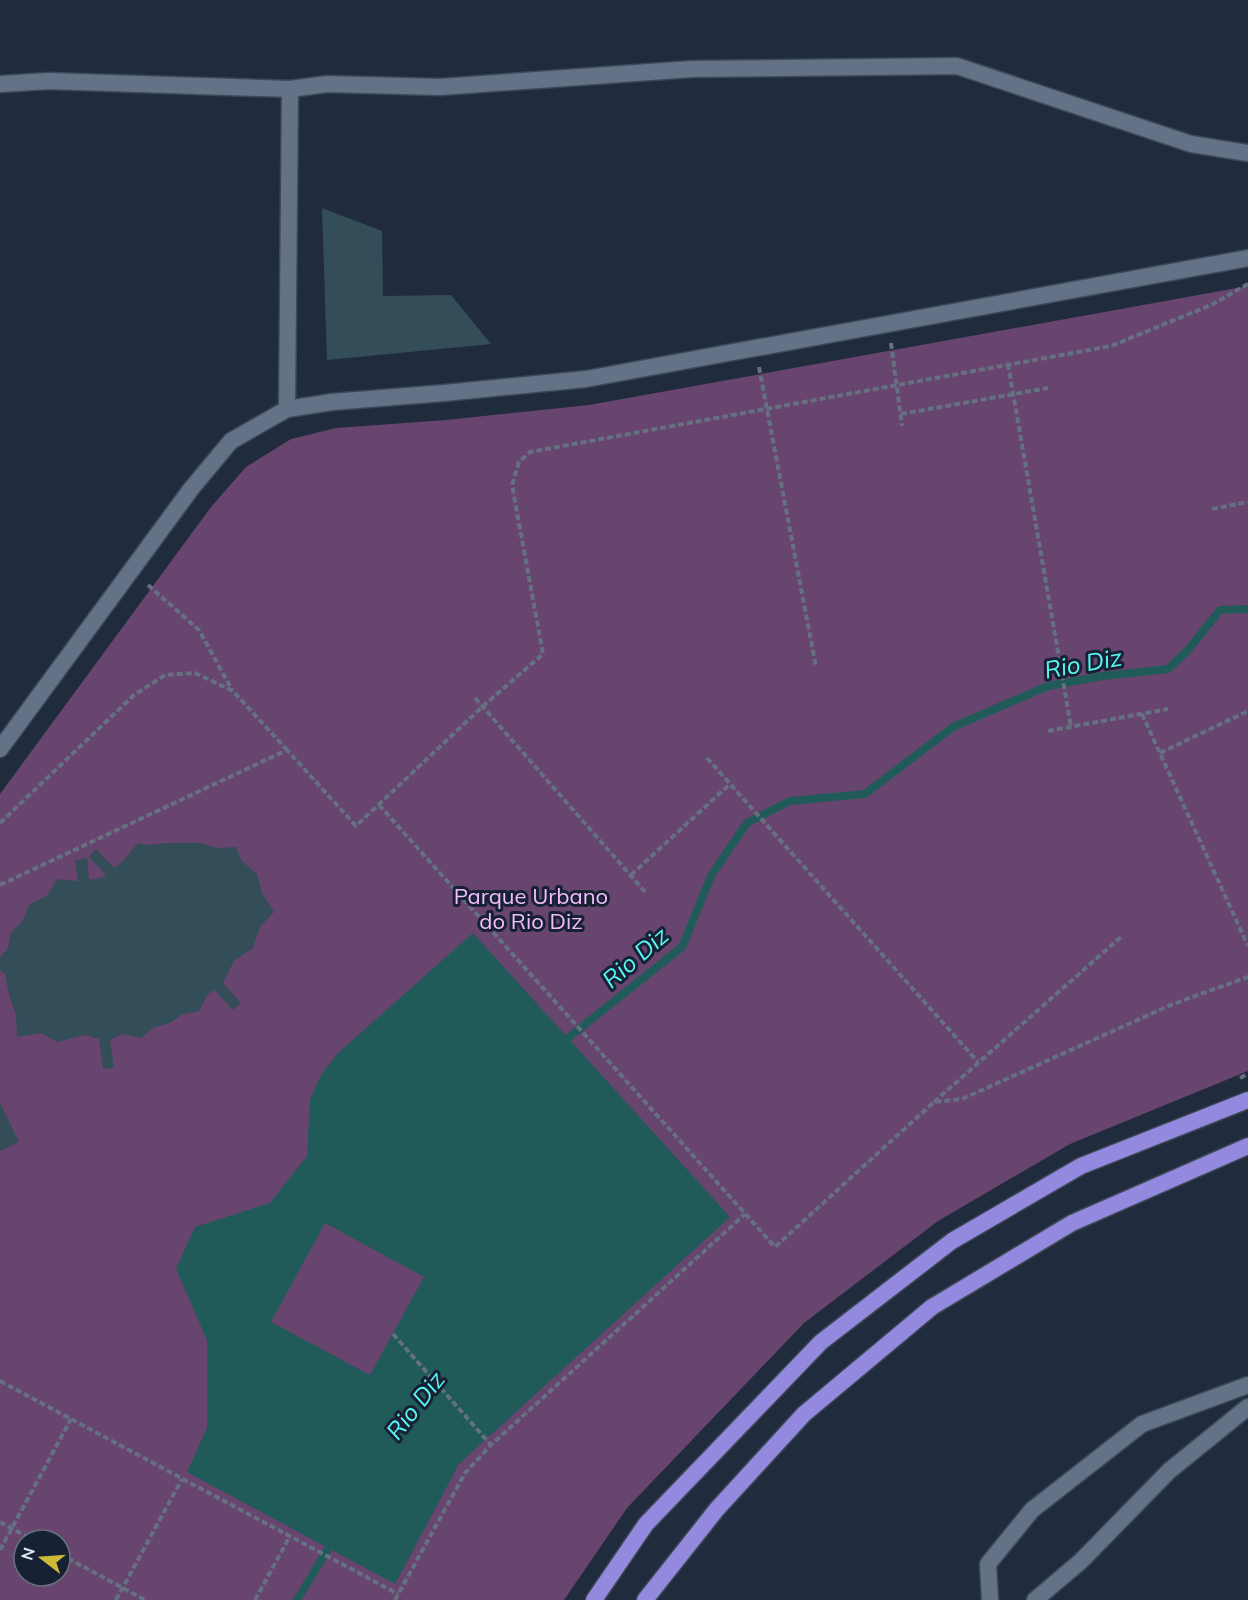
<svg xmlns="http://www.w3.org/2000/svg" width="1248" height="1600" font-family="Mulish,sans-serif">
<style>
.green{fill:#68456e;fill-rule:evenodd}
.water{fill:#205b5a;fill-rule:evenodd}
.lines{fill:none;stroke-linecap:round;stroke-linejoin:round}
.stream{stroke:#205b5a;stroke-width:8}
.building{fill:#344e59}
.minor-casing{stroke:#3d4756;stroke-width:19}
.trunk-casing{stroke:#3d4756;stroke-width:19}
.path{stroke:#657080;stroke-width:4;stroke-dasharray:6 3;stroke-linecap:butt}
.minor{stroke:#647287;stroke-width:16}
.trunk{stroke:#9389de;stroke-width:16}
.labels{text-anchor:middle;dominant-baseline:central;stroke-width:6;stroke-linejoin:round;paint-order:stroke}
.park-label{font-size:22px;fill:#f3bdfd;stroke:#162234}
.water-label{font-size:24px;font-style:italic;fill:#58f6f5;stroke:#162234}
</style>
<rect width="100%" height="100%" fill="#202c3e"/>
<path class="green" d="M1248,286V1071L1070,1144L938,1221L804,1323L627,1508L564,1600H0V794L211,507L246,467L291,439L336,428L446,420L589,405ZM24,1540H60V1576H24Z"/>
<path class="water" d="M473,933L730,1217L459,1464L395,1584L187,1472L207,1428V1340L176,1269L195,1227L270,1203L307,1156L310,1099L321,1075L337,1054ZM325,1223L424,1277L370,1375L271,1322Z"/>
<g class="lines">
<g class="stream">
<path d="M563,1048L568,1038L682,947L712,874L747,823L790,801L865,794L953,727L1048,686L1103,676L1168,669L1188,650L1220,610L1248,609"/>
<path d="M297,1600L334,1539"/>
</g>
</g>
<g class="building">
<path d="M322,208L382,231L383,296L451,295L491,344L327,360Z"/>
<path d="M138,843L149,845L165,843H200L218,848L236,847L242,861L257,874L262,893L274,912L260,927L253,948L234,961L223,983L241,1003L233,1010L214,990L208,994L199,1011L183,1014L170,1023L155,1027L141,1038L123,1034L110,1040L114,1068L103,1069L99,1039L85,1035L57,1042L41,1033L17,1037L16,1015L9,994L5,974L0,970V957L8,948L11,933L23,920L29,905L48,895L57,879L78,881L75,860L87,858L89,880L104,877L106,875L89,857L96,849L114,868L122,862Z"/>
<path d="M0,1103L19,1142L0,1151Z"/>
</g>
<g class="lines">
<g class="minor-casing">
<g id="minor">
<path d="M0,84L49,81L290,89L327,84L440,87L692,69L957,66L1191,144L1248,153"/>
<path d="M287,409L290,89"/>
<path d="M0,749L191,489L231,441L287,409L332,402L444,393L586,379L1248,258"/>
<path d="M990,1600L988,1564L1032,1510L1142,1424L1248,1385"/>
<path d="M1035,1600L1081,1561L1169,1471L1248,1407"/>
</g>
</g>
<g class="trunk-casing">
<g id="trunk">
<path d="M594,1600L646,1524L821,1342L952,1241L1081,1166L1248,1100"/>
<path d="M645,1600L717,1509L804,1414L932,1307L1072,1223L1248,1146"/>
</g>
</g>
<g class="path">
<path d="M891,343L902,426"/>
<path d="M1008,364L1071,727"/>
<path d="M759,367L816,667"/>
<path d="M901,414L1048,388"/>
<path d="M1212,509L1248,502"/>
<path d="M148,585L199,630L232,690"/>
<path d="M475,698L646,893"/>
<path d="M1142,714L1248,946"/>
<path d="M1048,731L1168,709"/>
<path d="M1160,753L1248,711"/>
<path d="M707,758L978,1062"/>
<path d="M379,805L775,1247L934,1102L962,1099L1173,1004L1248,977"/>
<path d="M0,823L134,695L165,675L195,673L233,691L287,750"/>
<path d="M631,875L730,784"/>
<path d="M0,885L287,750L356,826L482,707L543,654L512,485L519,462L530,452L1111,346L1211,305L1248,284"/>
<path d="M1240,1078L1248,1074"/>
<path d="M934,1102L1122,936"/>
<path d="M393,1334L491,1445"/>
<path d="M0,1381L398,1594"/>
<path d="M0,1522L33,1540"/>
<path d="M0,1550L71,1419"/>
<path d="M60,1554L145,1600"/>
<path d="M116,1600L182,1479"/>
<path d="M255,1600L290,1536"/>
<path d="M395,1600L465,1473L491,1445L745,1214"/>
</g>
<use href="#minor" class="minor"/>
<use href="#trunk" class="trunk"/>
</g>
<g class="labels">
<g class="park-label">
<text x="531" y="896">Parque Urbano<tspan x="531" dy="25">do Rio Diz</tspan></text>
</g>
<g class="water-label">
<text transform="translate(1083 663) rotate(-10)">Rio Diz</text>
<text transform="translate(635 957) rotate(-41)">Rio Diz</text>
<text transform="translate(415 1405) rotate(-52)">Rio Diz</text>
</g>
</g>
<g transform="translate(42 1558) rotate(287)"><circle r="28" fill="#162234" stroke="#677281" stroke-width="1.5"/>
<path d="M0-4.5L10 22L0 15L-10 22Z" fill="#ceb837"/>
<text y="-9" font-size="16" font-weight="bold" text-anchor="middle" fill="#e1e9f5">N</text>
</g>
</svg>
